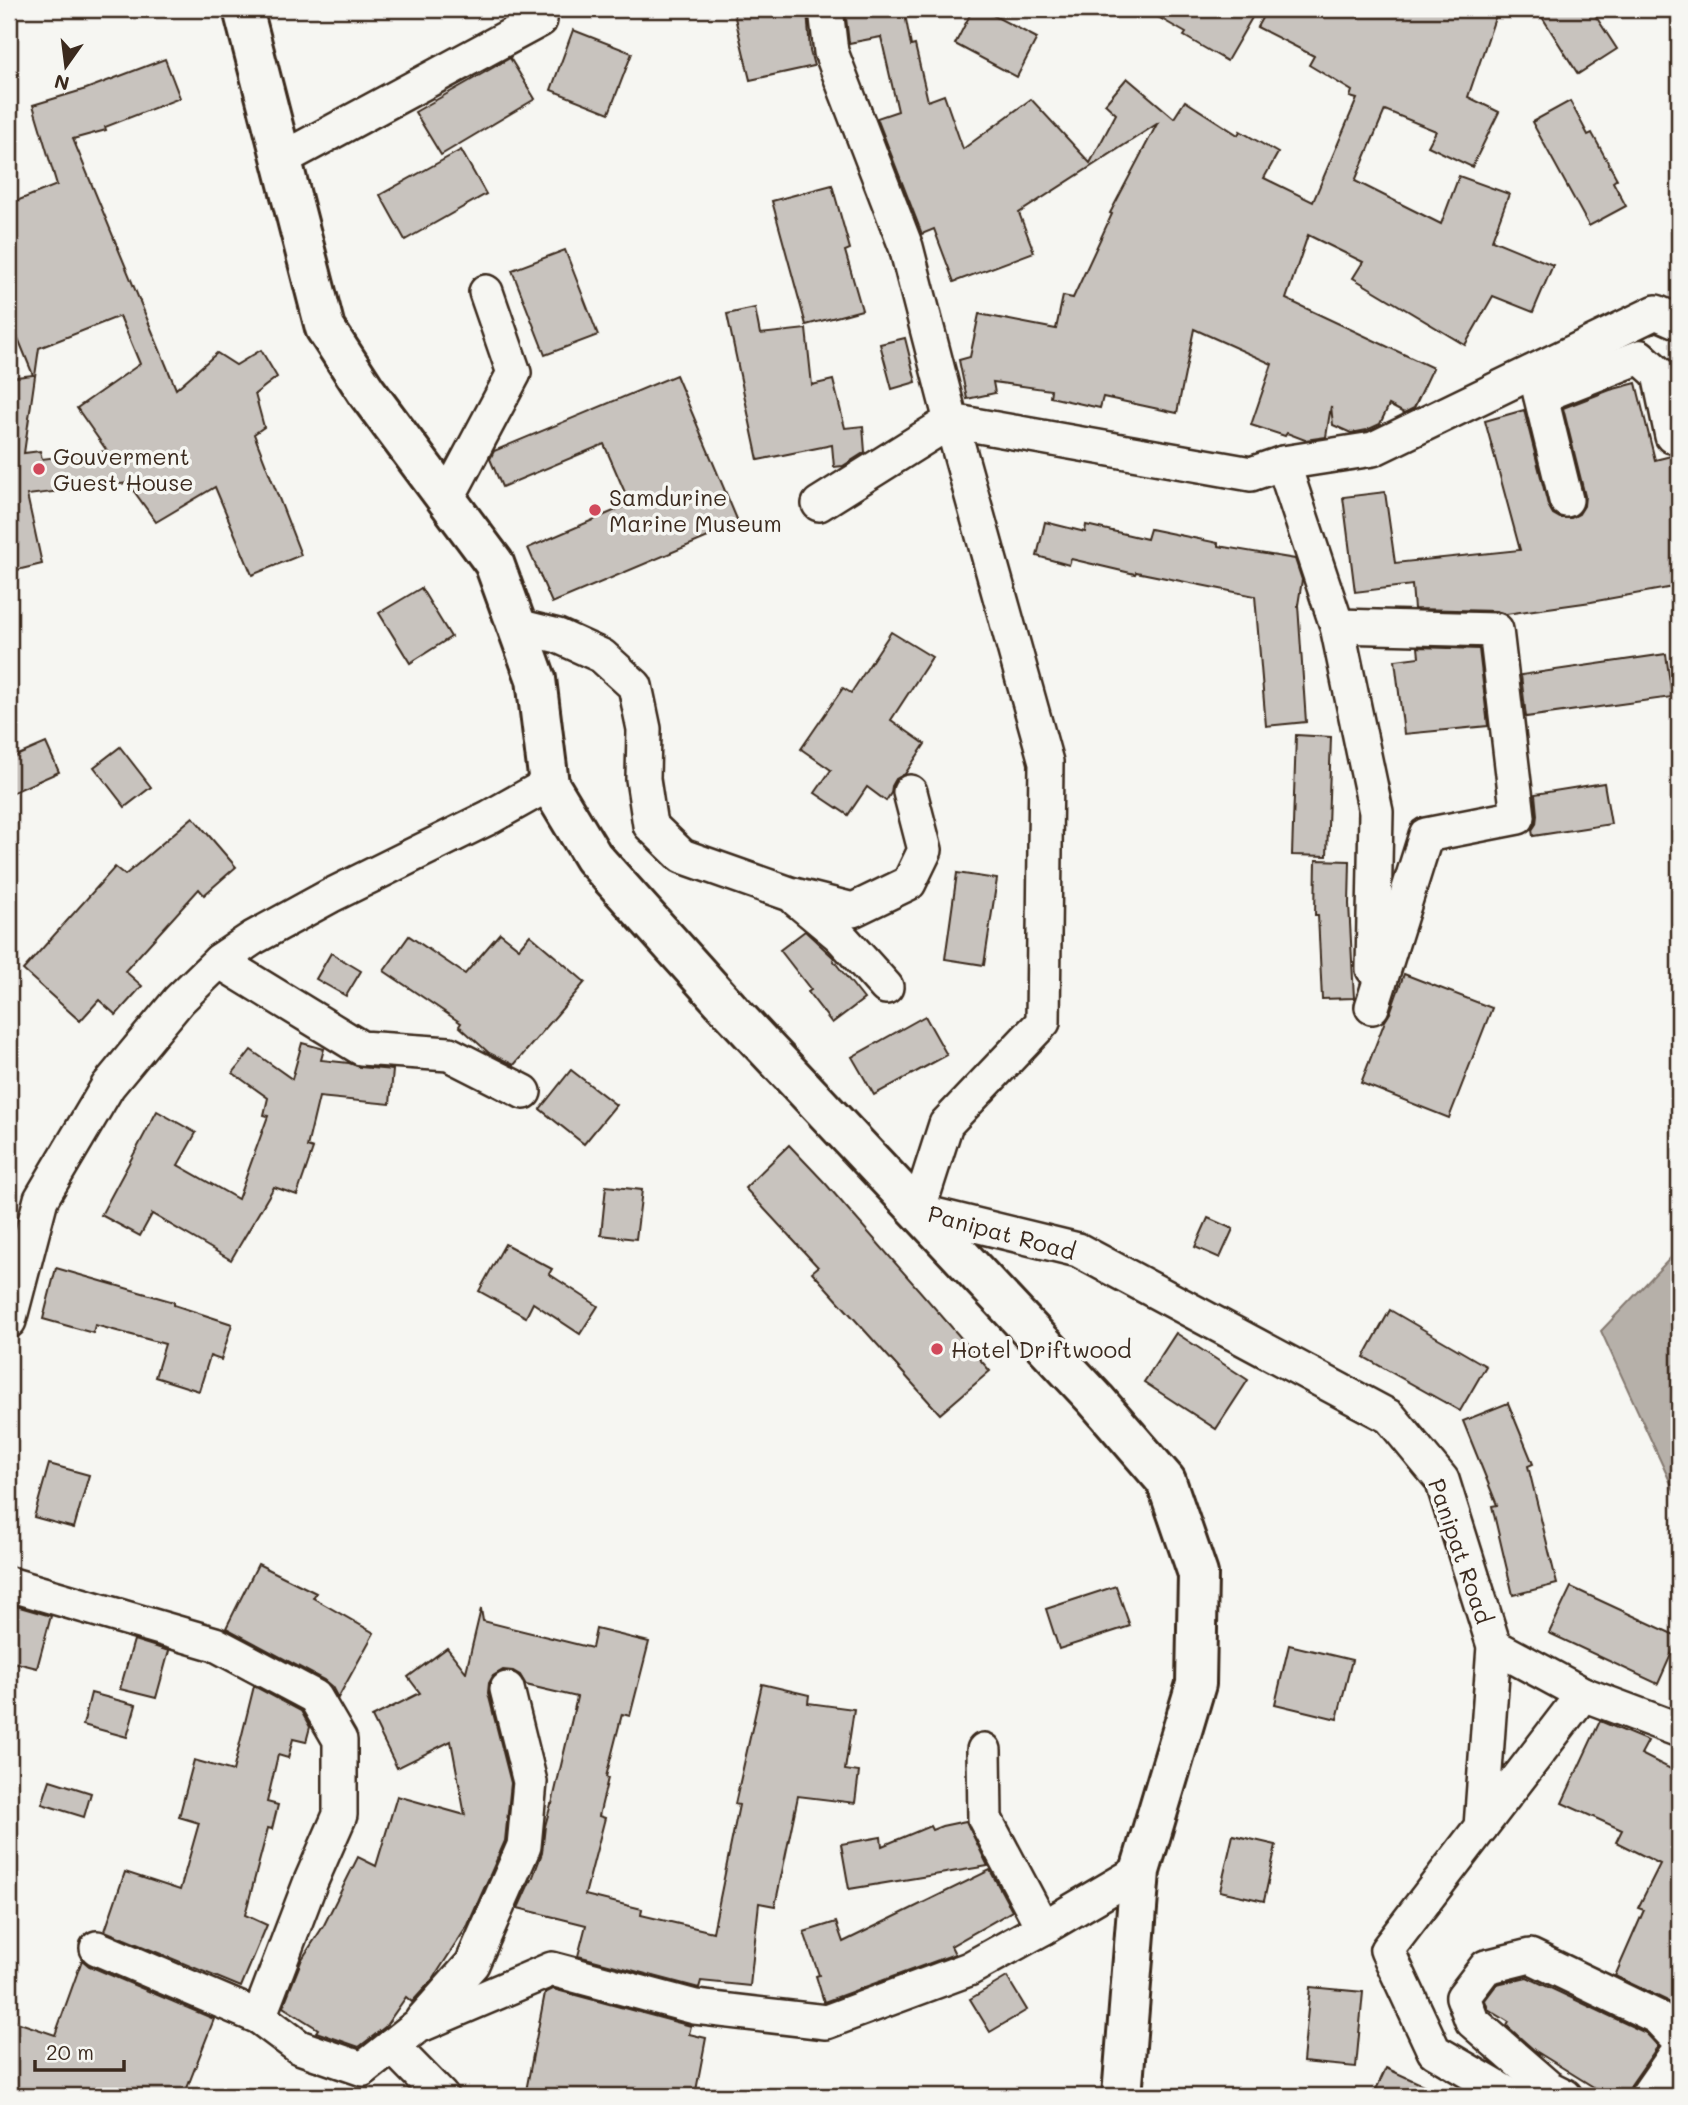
<svg xmlns="http://www.w3.org/2000/svg" width="1688" height="2105" font-family="Mali,sans-serif">
<style>
.water{fill:#b6b0a9;stroke:#857a71;stroke-width:2}
.building{fill:#c8c3be;stroke:#3b2a1e;stroke-width:2;fill-rule:evenodd}
.lines{fill:none;stroke-linecap:round;stroke-linejoin:round}
.minor-casing{stroke:#3b2a1e;stroke-width:38}
.highway-casing{stroke:#3b2a1e;stroke-width:44}
.minor{stroke:#f6f6f2;stroke-width:33}
.highway{stroke:#f6f6f2;stroke-width:38}
.poi-dot{fill:#d1495b;stroke:#f6f6f2;stroke-width:2.5}
.labels{text-anchor:middle;dominant-baseline:central;stroke-width:7;stroke-linejoin:round;paint-order:stroke}
.poi-label{font-size:23px;fill:#3b2a1e;stroke:#f6f6f2;text-anchor:start}
.street-label{font-size:23px;fill:#3b2a1e;stroke:#f6f6f2}
</style>
<rect width="100%" height="100%" fill="#f6f6f2"/>
<filter id="ink" filterUnits="userSpaceOnUse"><feTurbulence type="fractalNoise" baseFrequency=".0143" numOctaves="2"/><feDisplacementMap in="SourceGraphic" scale="14" xChannelSelector="R" yChannelSelector="G"/><feConvolveMatrix kernelMatrix="1 2 1 2 8 2 1 2 1" color-interpolation-filters="sRGB"/></filter>
<g filter="url(#ink)">
<path class="water" d="M1679,1249V1501L1601,1331Z"/>
<g class="building">
<path d="M733,9H807L810,51L814,66L750,80Z"/>
<path d="M845,9H904L911,46L915,45L928,101L944,95L963,149L1031,99L1090,163L1116,114L1105,104L1127,78L1174,118L1185,101L1238,135L1240,131L1278,153L1264,178L1313,202L1357,99L1350,97L1352,91L1309,65L1314,56L1257,27L1267,9H1477L1496,15L1468,97L1499,112L1472,167L1428,146L1436,131L1385,110L1355,181L1441,224L1459,176L1509,194L1492,240L1553,265L1533,312L1493,296L1465,345L1353,278L1363,262L1308,235L1286,299L1433,368L1414,408L1404,413L1389,405L1380,424L1367,430L1351,433L1333,425L1331,406L1326,437L1305,440L1287,433L1285,436L1251,425L1272,364L1194,329L1177,413L1103,397L1100,408L1050,397L1051,390L993,382L995,393L967,399L959,360L970,357L979,314L1056,329L1063,296L1073,298L1112,214L1110,213L1157,124L1019,213L1034,252L954,282L934,229L922,234L877,118L898,111L881,37L849,43Z"/>
<path d="M973,9H981L1037,38L1017,77L955,44Z"/>
<path d="M1144,9H1257L1227,61L1184,36L1186,33Z"/>
<path d="M1537,9H1591L1617,49L1578,74Z"/>
<path d="M573,30L632,53L609,113L551,90Z"/>
<path d="M510,58L535,99L441,155L415,112Z"/>
<path d="M165,59L180,98L105,127L106,130L73,139L176,389L217,353L236,365L261,350L277,377L255,394L264,427L254,434L301,555L252,575L215,487L156,522L128,483L27,495L42,564L9,572V378L33,375L9,316V204L57,185L33,105L86,89ZM120,316L140,364L77,408L107,451L42,459L40,451L24,453L39,348Z"/>
<path d="M1570,101L1588,135L1592,133L1617,179L1613,182L1626,206L1589,226L1532,122Z"/>
<path d="M461,150L486,194L405,240L380,195Z"/>
<path d="M832,185L850,249L845,251L862,310L806,325L772,201Z"/>
<path d="M565,250L598,335L545,355L512,270Z"/>
<path d="M755,308L760,334L806,329L812,385L833,380L845,428L863,426L865,452L843,466L834,467L832,445L758,460L727,314Z"/>
<path d="M905,338L916,382L892,389L880,344Z"/>
<path d="M676,375L739,524L552,603L528,548L630,504L604,444L502,487L490,459L494,451Z"/>
<path d="M1636,383L1655,460L1679,454V504L1671,506L1679,549V586L1591,602L1506,614L1496,611L1414,609L1412,585L1355,592L1343,497L1385,492L1395,563L1520,550L1485,421L1524,410L1548,505L1553,514L1560,518H1571L1579,514L1584,506L1585,496L1563,408L1610,390Z"/>
<path d="M1045,522L1085,532L1086,525L1147,539L1150,529L1218,543V546L1295,559L1302,580L1298,605L1306,722L1266,726L1255,596L1136,572L1135,574L1071,559L1069,565L1037,556Z"/>
<path d="M421,588L451,637L410,663L379,613Z"/>
<path d="M891,632L932,657L891,720L925,744L905,774L896,779L892,786L891,793L886,801L867,787L848,815L815,793L831,770L801,749L843,688L851,693Z"/>
<path d="M1418,647L1479,649L1488,726L1404,734L1395,660L1419,657Z"/>
<path d="M1666,654L1672,697L1526,717L1521,675Z"/>
<path d="M1296,735L1331,737L1327,856L1292,855Z"/>
<path d="M46,743L59,772L9,794V759Z"/>
<path d="M120,747L151,787L125,807L94,767Z"/>
<path d="M1604,783L1611,824L1533,836L1532,830L1536,824L1537,815L1535,794Z"/>
<path d="M193,817L236,867L204,895L199,889L125,971L142,986L116,1015L99,1000L80,1021L23,970L115,867L125,875Z"/>
<path d="M1316,860L1350,861L1349,904L1354,998L1322,999L1318,915H1315Z"/>
<path d="M957,873L997,879L984,965L945,959Z"/>
<path d="M805,931L834,958L833,960L864,999L832,1023L808,992L811,990L780,950Z"/>
<path d="M500,933L519,948L530,935L585,982L514,1065L489,1053L459,1026L461,1023L384,971L409,936L465,974Z"/>
<path d="M331,953L361,971L346,996L316,979Z"/>
<path d="M1404,974L1492,1008L1449,1118L1361,1083L1385,1021L1390,1013Z"/>
<path d="M925,1016L947,1055L874,1095L852,1057Z"/>
<path d="M302,1043L324,1049L321,1060L349,1063L360,1067L393,1070L390,1104L319,1097L307,1147L313,1149L297,1195L274,1187L231,1260L152,1214L140,1236L101,1215L157,1111L196,1133L178,1165L238,1199L268,1116L264,1115L268,1098L233,1073L251,1050L292,1079Z"/>
<path d="M571,1070L616,1105L584,1144L540,1109Z"/>
<path d="M789,1145L825,1183L990,1371L940,1414L812,1272L818,1267L745,1188Z"/>
<path d="M606,1186L642,1190L636,1239L601,1235Z"/>
<path d="M1208,1218L1233,1229L1220,1258L1195,1247Z"/>
<path d="M505,1244L552,1269L549,1274L598,1306L580,1334L533,1303L526,1317L479,1291Z"/>
<path d="M56,1268L174,1302V1305L232,1324L221,1360L210,1356L199,1391L155,1377L165,1344L95,1325L93,1333L43,1319Z"/>
<path d="M1390,1310L1486,1366L1460,1411L1364,1357Z"/>
<path d="M1176,1333L1248,1380L1216,1429L1144,1382Z"/>
<path d="M1508,1403L1533,1464L1528,1466L1557,1584L1513,1595L1492,1506L1497,1505L1463,1421Z"/>
<path d="M49,1464L89,1475L74,1528L34,1517Z"/>
<path d="M258,1564L316,1593L313,1598L374,1633L338,1698L332,1687L324,1680L226,1628Z"/>
<path d="M1116,1586L1130,1626L1059,1649L1046,1609Z"/>
<path d="M1571,1587L1679,1637L1658,1684L1549,1633Z"/>
<path d="M9,1604L51,1616L37,1668L9,1661Z"/>
<path d="M481,1609L483,1621L592,1648L596,1629L649,1642L630,1716L622,1714L606,1777L608,1778L599,1816L605,1818L585,1895L642,1909L641,1915L713,1932L739,1805L735,1804L762,1684L809,1695L808,1703L854,1709L845,1770L859,1772L855,1803L798,1796L775,1906L759,1903L750,1986L701,1981L699,1988L578,1956L586,1925L518,1908L531,1879V1882L542,1853L545,1826L551,1804H552L577,1697L526,1685L520,1675L513,1671L503,1670L493,1676L489,1683L488,1693L511,1783L505,1841L468,1925L433,1979L412,2002L406,1997L385,2027L359,2047L316,2032L318,2029L283,2007L302,1959L324,1925L358,1857L376,1866L397,1796L465,1815L451,1741L397,1768L372,1717L420,1693L408,1677L447,1648L466,1672Z"/>
<path d="M134,1640L169,1651L156,1698L120,1689Z"/>
<path d="M1289,1645L1352,1660L1337,1719L1275,1704Z"/>
<path d="M254,1686L301,1711L310,1727L306,1742L293,1739L288,1758L278,1755L267,1802L278,1805L272,1829L268,1828L245,1915L267,1925L241,1987L105,1931L125,1872L180,1890L199,1823L179,1817L194,1760L233,1771Z"/>
<path d="M91,1693L136,1705L127,1737L83,1725Z"/>
<path d="M1600,1721L1648,1741L1641,1754L1679,1773V2012L1666,2000L1615,1976L1644,1910L1638,1908L1660,1864L1616,1842L1622,1830L1562,1803Z"/>
<path d="M50,1780L91,1793L84,1817L42,1804Z"/>
<path d="M966,1821L988,1866L849,1889L841,1844L881,1837L882,1846L930,1826L932,1830L942,1826Z"/>
<path d="M1233,1835L1276,1845L1264,1901L1220,1891Z"/>
<path d="M990,1870L1012,1911L951,1946L955,1954L824,2002L816,1976L819,1975L804,1932L836,1922L843,1942Z"/>
<path d="M82,1960L89,1966L214,2019L184,2096H9V2036L14,2021L55,2035Z"/>
<path d="M1007,1977L1027,2010L990,2032L970,1999Z"/>
<path d="M1527,1977L1646,2033L1658,2046L1631,2085L1628,2096H1608L1534,2050L1507,2026L1509,2022L1488,2009L1485,2000L1497,1984Z"/>
<path d="M1310,1987L1363,1992L1356,2067L1303,2062Z"/>
<path d="M553,1989L691,2026L689,2034L706,2038L695,2096H525L545,1993Z"/>
<path d="M1386,2068L1447,2096H1373Z"/>
</g>
<g class="lines">
<g class="minor-casing">
<g id="minor">
<path d="M826,9L831,52L906,247L951,421L1251,474L1283,463L1373,449L1656,312L1679,322"/>
<path d="M282,159L540,20L541,9"/>
<path d="M1535,373L1566,500"/>
<path d="M1541,396L1640,357L1659,374L1672,436"/>
<path d="M1283,463L1337,626L1376,812L1373,969"/>
<path d="M447,499L514,373L486,292"/>
<path d="M819,504L951,421L1046,762L1043,1022L946,1124L918,1211L1078,1250L1390,1417L1442,1480L1494,1646L1481,1827L1387,1950L1434,2051L1511,2096"/>
<path d="M517,626L558,636L602,656L635,686L644,729L643,779L650,825L682,856L790,894L853,910L909,883L925,850L910,792"/>
<path d="M1337,626L1496,630L1518,817L1426,835L1372,1007"/>
<path d="M797,900L839,935L886,987"/>
<path d="M219,961L361,1048L449,1054L524,1092"/>
<path d="M9,1321L41,1199L108,1086L179,1000L219,961L253,938L330,896L490,817L549,784"/>
<path d="M9,1584L215,1644L315,1697L340,1740V1815L311,1881L259,2017L299,2047L363,2069L416,2027L552,1969L695,2007L826,2022L969,1969L1043,1928L1140,1871"/>
<path d="M1494,1646L1583,1694L1679,1730"/>
<path d="M984,1750L985,1819L1043,1928"/>
<path d="M1481,1827L1583,1694"/>
<path d="M97,1948L259,2017"/>
<path d="M422,2020L472,1964L524,1846L530,1782L507,1689"/>
<path d="M392,2046L441,2096"/>
<path d="M1565,2096L1549,2088L1472,2021L1463,1997L1486,1967L1530,1956L1657,2017L1679,2040"/>
<path d="M1647,2096L1679,2050"/>
</g>
</g>
<g class="highway-casing">
<path id="highway" d="M243,9L325,328L366,391L494,563L536,679L549,784L593,857L732,1012L1096,1400L1166,1481L1198,1574L1196,1684L1140,1871L1122,2096"/>
</g>
<use href="#minor" class="minor"/>
<use href="#highway" class="highway"/>
</g>
</g>
<g class="poi-dot">
<circle cx="39" cy="469" r="7"/>
<circle cx="595" cy="510" r="7"/>
<circle cx="937" cy="1349" r="7"/>
</g>
<g class="labels">
<g class="poi-label">
<text x="53" y="456">Gouverment<tspan x="53" dy="26">Guest House</tspan></text>
<text x="609" y="497">Samdurine<tspan x="609" dy="26">Marine Museum</tspan></text>
<text x="951" y="1349">Hotel Driftwood</text>
</g>
<g class="street-label">
<text transform="translate(1002 1232) rotate(15)">Panipat Road</text>
<text transform="translate(1461 1551) rotate(71)">Panipat Road</text>
</g>
</g>
<rect width="1688" height="2105" fill="none" stroke="#f6f6f2" stroke-width="35"/>
<rect x="18" y="18" width="1653" height="2070" fill="none" stroke="#3b2a1e" stroke-width="2.5" filter="url(#ink)"/>
<g transform="translate(66 66) rotate(194)" stroke="#f6f6f2" stroke-width="5" paint-order="stroke">
<path d="M0-5L12 26L0 18L-12 26Z" fill="#3b2a1e"/>
<text y="-10" font-size="19" font-weight="bold" text-anchor="middle" fill="#3b2a1e">N</text>
</g>
<path d="M35 2060v10h89v-10" fill="none" stroke="#3b2a1e" stroke-width="3.5"/>
<text x="46" y="2060" font-size="21" fill="#3b2a1e" stroke="#f6f6f2" stroke-width="5" paint-order="stroke">20 m</text>
</svg>
